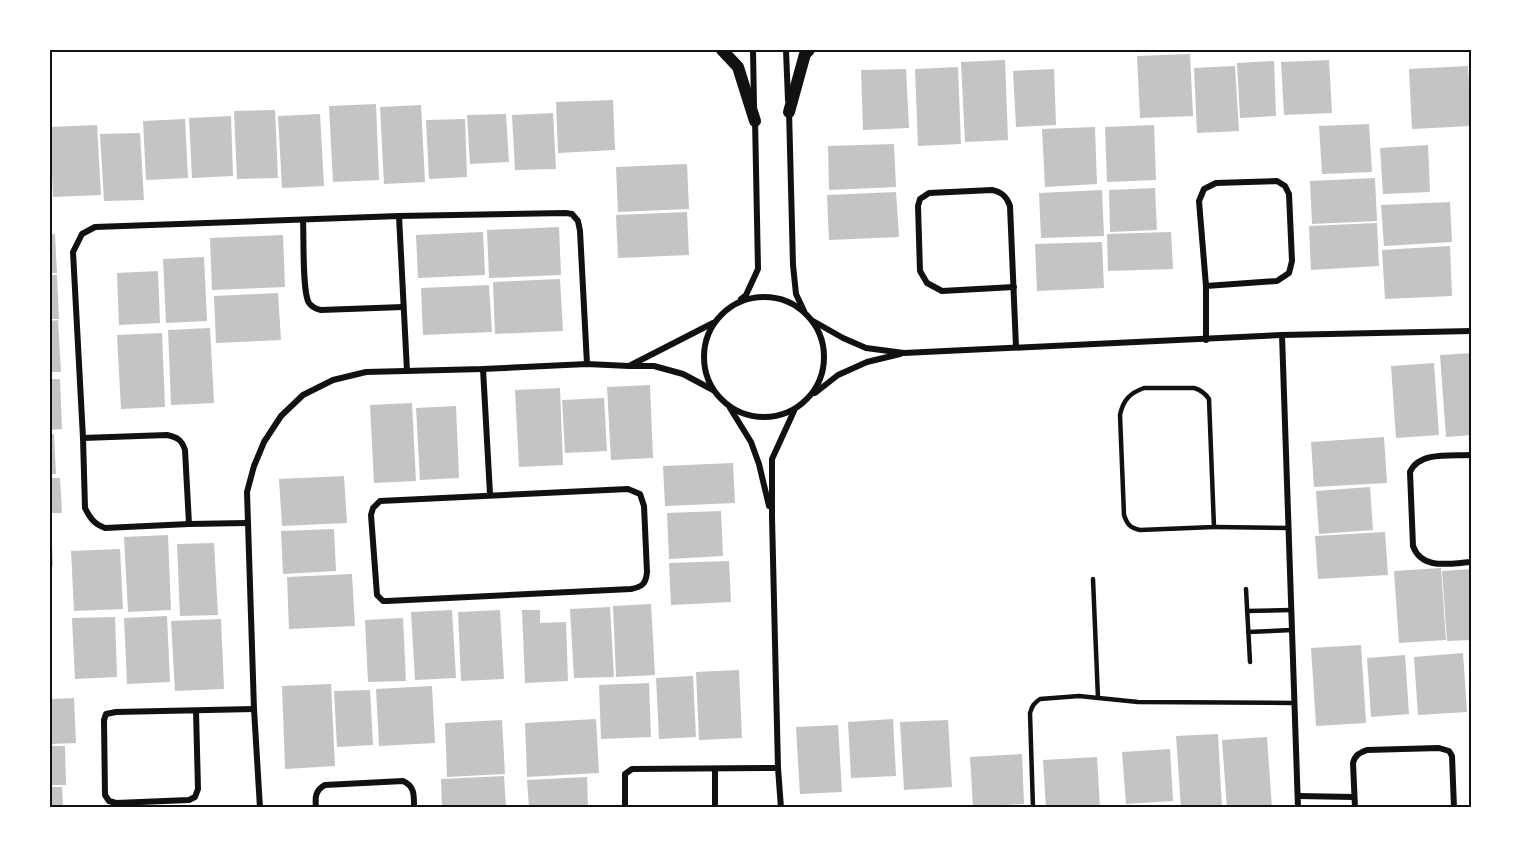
<svg xmlns="http://www.w3.org/2000/svg" width="1521" height="857" font-family="'Exo 2',sans-serif">
<style>
.building{fill:#c4c4c4}
.lines{fill:none;stroke-linecap:round;stroke-linejoin:round}
.service{stroke:#111;stroke-width:4.5}
.minor{stroke:#111;stroke-width:6}
.secondary{stroke:#111;stroke-width:12}
.neatline{fill:none;stroke:#111;stroke-width:2}
</style>
<rect width="100%" height="100%" fill="#fff"/>
<g class="building">
<path d="M1190,54L1193,116L1140,118L1137,56Z"/>
<path d="M1005,60L1008,140L965,142L961,62Z"/>
<path d="M1329,60L1332,113L1284,115L1281,62Z"/>
<path d="M1274,61L1276,116L1240,118L1237,63Z"/>
<path d="M1235,66L1239,131L1197,133L1194,68Z"/>
<path d="M1468,66L1471,126L1412,129L1409,69Z"/>
<path d="M958,67L961,144L918,146L915,69Z"/>
<path d="M906,69L909,128L863,130L861,70Z"/>
<path d="M1054,69L1056,125L1016,127L1013,71Z"/>
<path d="M613,100L615,150L558,153L556,102Z"/>
<path d="M376,104L379,180L333,182L329,106Z"/>
<path d="M421,105L425,182L384,184L380,107Z"/>
<path d="M275,110L278,178L237,179L234,111Z"/>
<path d="M553,113L556,169L515,170L512,115Z"/>
<path d="M320,114L324,186L282,188L278,116Z"/>
<path d="M506,114L509,162L470,164L467,115Z"/>
<path d="M231,116L233,176L192,178L189,118Z"/>
<path d="M185,119L188,178L146,180L143,121Z"/>
<path d="M465,119L467,177L429,179L426,120Z"/>
<path d="M1369,124L1372,172L1322,174L1319,126Z"/>
<path d="M97,125L101,195L53,197L50,127Z"/>
<path d="M1154,125L1156,180L1107,182L1105,127Z"/>
<path d="M1095,127L1097,184L1045,187L1042,129Z"/>
<path d="M140,133L144,200L104,201L100,134Z"/>
<path d="M894,144L896,187L829,190L828,146Z"/>
<path d="M1428,145L1430,192L1383,194L1380,148Z"/>
<path d="M687,164L689,209L618,212L616,167Z"/>
<path d="M1375,178L1377,221L1312,224L1310,181Z"/>
<path d="M1155,188L1157,230L1110,232L1109,190Z"/>
<path d="M1102,190L1104,236L1041,238L1039,193Z"/>
<path d="M896,192L899,237L829,240L827,195Z"/>
<path d="M1450,202L1452,242L1384,246L1381,205Z"/>
<path d="M687,212L689,255L618,258L616,215Z"/>
<path d="M1377,223L1379,266L1311,270L1309,226Z"/>
<path d="M559,227L561,275L489,278L487,230Z"/>
<path d="M483,232L485,275L418,278L416,235Z"/>
<path d="M1171,232L1173,269L1108,271L1107,234Z"/>
<path d="M55,234L57,273H50V235Z"/>
<path d="M283,235L285,287L212,290L210,238Z"/>
<path d="M1102,242L1104,288L1037,291L1035,244Z"/>
<path d="M1450,246L1452,296L1385,299L1382,250Z"/>
<path d="M204,257L207,321L166,323L163,259Z"/>
<path d="M158,271L160,323L119,325L117,273Z"/>
<path d="M50,275H57L59,319H50Z"/>
<path d="M560,279L563,331L495,334L493,282Z"/>
<path d="M489,285L492,332L423,335L421,288Z"/>
<path d="M278,293L281,340L216,343L214,296Z"/>
<path d="M58,320L61,372H50V321Z"/>
<path d="M210,328L214,403L171,405L168,330Z"/>
<path d="M162,333L165,407L121,409L117,335Z"/>
<path d="M1472,353V435L1446,437L1440,355Z"/>
<path d="M1434,363L1439,435L1396,438L1391,366Z"/>
<path d="M50,379H60L62,429L50,430Z"/>
<path d="M650,385L653,458L611,460L607,387Z"/>
<path d="M560,388L563,465L519,467L515,390Z"/>
<path d="M604,398L607,451L565,453L562,400Z"/>
<path d="M412,403L416,481L374,483L370,405Z"/>
<path d="M456,406L459,478L420,480L416,408Z"/>
<path d="M50,434H54L56,474H50Z"/>
<path d="M1384,437L1387,483L1314,487L1311,442Z"/>
<path d="M733,463L735,503L665,506L663,466Z"/>
<path d="M344,476L347,523L282,526L279,479Z"/>
<path d="M50,478H60L62,513H50Z"/>
<path d="M1370,487L1373,530L1319,534L1316,491Z"/>
<path d="M721,511L723,556L669,559L667,513Z"/>
<path d="M50,520H51L53,566H50Z"/>
<path d="M334,529L336,571L283,574L281,531Z"/>
<path d="M1385,532L1388,575L1318,579L1315,536Z"/>
<path d="M168,535L171,610L128,612L124,537Z"/>
<path d="M214,543L218,615L180,616L177,544Z"/>
<path d="M120,549L123,609L74,611L71,551Z"/>
<path d="M729,561L731,602L671,605L669,563Z"/>
<path d="M1441,568L1446,640L1399,643L1394,571Z"/>
<path d="M1472,569V640L1447,641L1442,571Z"/>
<path d="M352,574L355,626L289,629L287,577Z"/>
<path d="M651,604L655,675L616,677L613,606Z"/>
<path d="M610,607L614,677L574,678L570,609Z"/>
<path d="M452,610L456,678L415,680L411,612Z"/>
<path d="M500,610L504,679L461,681L458,612Z"/>
<path d="M522,610H540V623L566,622L568,681L525,683Z"/>
<path d="M167,616L170,682L127,684L124,618Z"/>
<path d="M115,617L117,677L75,679L72,618Z"/>
<path d="M403,618L406,681L368,682L365,620Z"/>
<path d="M221,619L224,689L175,691L171,621Z"/>
<path d="M1361,645L1366,723L1316,726L1311,648Z"/>
<path d="M1463,653L1467,712L1418,715L1414,657Z"/>
<path d="M1405,655L1409,714L1371,717L1367,658Z"/>
<path d="M739,670L742,738L699,740L696,672Z"/>
<path d="M693,676L696,737L659,739L656,678Z"/>
<path d="M649,683L651,737L601,739L599,685Z"/>
<path d="M331,684L335,766L285,769L282,686Z"/>
<path d="M432,686L435,743L379,746L376,689Z"/>
<path d="M370,690L373,745L337,747L334,691Z"/>
<path d="M74,698L76,743L50,744V699Z"/>
<path d="M596,719L599,773L527,777L525,723Z"/>
<path d="M893,719L896,776L851,778L848,722Z"/>
<path d="M502,720L505,774L447,777L445,723Z"/>
<path d="M948,720L952,787L904,790L900,722Z"/>
<path d="M838,725L842,792L800,794L796,727Z"/>
<path d="M1218,734L1222,808H1181L1176,736Z"/>
<path d="M1267,737L1272,808H1227L1222,740Z"/>
<path d="M50,746H65L66,785H50Z"/>
<path d="M1170,749L1173,801L1126,804L1122,752Z"/>
<path d="M1022,754L1024,804L973,807L970,757Z"/>
<path d="M1097,757L1100,808H1046L1043,760Z"/>
<path d="M504,776L506,808H442L441,779Z"/>
<path d="M587,777L588,808H529L527,780Z"/>
<path d="M50,787H62L63,808H50Z"/>
</g>
<g class="lines">
<g class="service">
<path d="M1144,388H1194C1201,390 1205,393 1209,399L1214,527L1140,530C1130,528 1127,524 1124,515L1120,415C1123,400 1130,393 1144,388Z"/>
<path d="M1214,527L1288,528"/>
<path d="M1093,579L1098,698"/>
<path d="M1246,589L1250,662"/>
<path d="M1247,611L1291,610"/>
<path d="M1248,632L1292,630"/>
<path d="M1033,808L1030,713C1032,706 1034,703 1040,699L1079,696L1138,702L1294,703"/>
</g>
<g class="minor">
<path d="M753,50L754,106"/>
<path d="M786,50L788,100"/>
<path d="M789,110L793,265L796,294L804,311"/>
<path d="M399,216L407,371"/>
<path d="M303,220C304,236 302,292 309,303C312,307 316,309 321,310L403,307"/>
<path d="M1206,286L1277,281L1289,273L1292,261L1289,194L1285,186L1277,181L1216,183L1204,189L1199,201L1206,286V340"/>
<path d="M1014,287L942,291L927,283L920,271L918,206L920,199L929,193L992,190C1002,192 1007,197 1010,206L1016,347"/>
<circle cx="764" cy="357" r="60"/>
<path d="M741,299L746,295L758,269L755,119"/>
<path d="M813,321L843,338L866,348L904,353L1282,335L1472,331"/>
<path d="M1282,335L1298,808"/>
<path d="M631,365L713,323"/>
<path d="M483,369L490,494"/>
<path d="M815,393L838,375L867,362L900,354"/>
<path d="M730,408L751,442L759,464L769,506"/>
<path d="M83,438L167,435C177,437 182,440 185,450L189,524"/>
<path d="M1472,455C1452,456 1419,451 1410,472L1413,546C1422,571 1451,563 1472,562"/>
<path d="M628,489L640,494L644,506L647,572C646,584 642,587 631,589L387,601H383L377,595L371,515L373,508L380,501Z"/>
<path d="M247,523L189,524L105,528C94,524 90,518 85,508L83,438L73,252L82,234L95,227L399,216L566,213L572,214L578,221L580,231L587,364"/>
<path d="M196,711L198,789L195,797L189,800L116,803L109,801L105,795L104,720L106,714L116,712L254,709"/>
<path d="M715,769V808"/>
<path d="M1298,796L1354,797"/>
<path d="M260,808L254,709L247,492L254,466L264,442L281,416L303,395L333,380L366,372L483,369L587,364L629,366H654L683,374L713,390"/>
<path d="M316,808C315,798 315,790 325,785L403,781C415,786 414,796 414,808"/>
<path d="M625,808V774L632,769L778,768"/>
<path d="M781,808L778,768L772,517V459L794,411"/>
<path d="M1355,808L1353,763C1355,755 1359,753 1367,750L1439,748L1449,751L1452,756L1454,808"/>
</g>
<g class="secondary">
<path d="M722,50L738,67L755,121"/>
<path d="M789,112L805,54L809,50"/>
</g>
</g>
<rect width="1521" height="857" fill="none" stroke="#ffffff" stroke-width="102"/>
<rect x="51" y="51" width="1419" height="755" class="neatline"/>
</svg>
